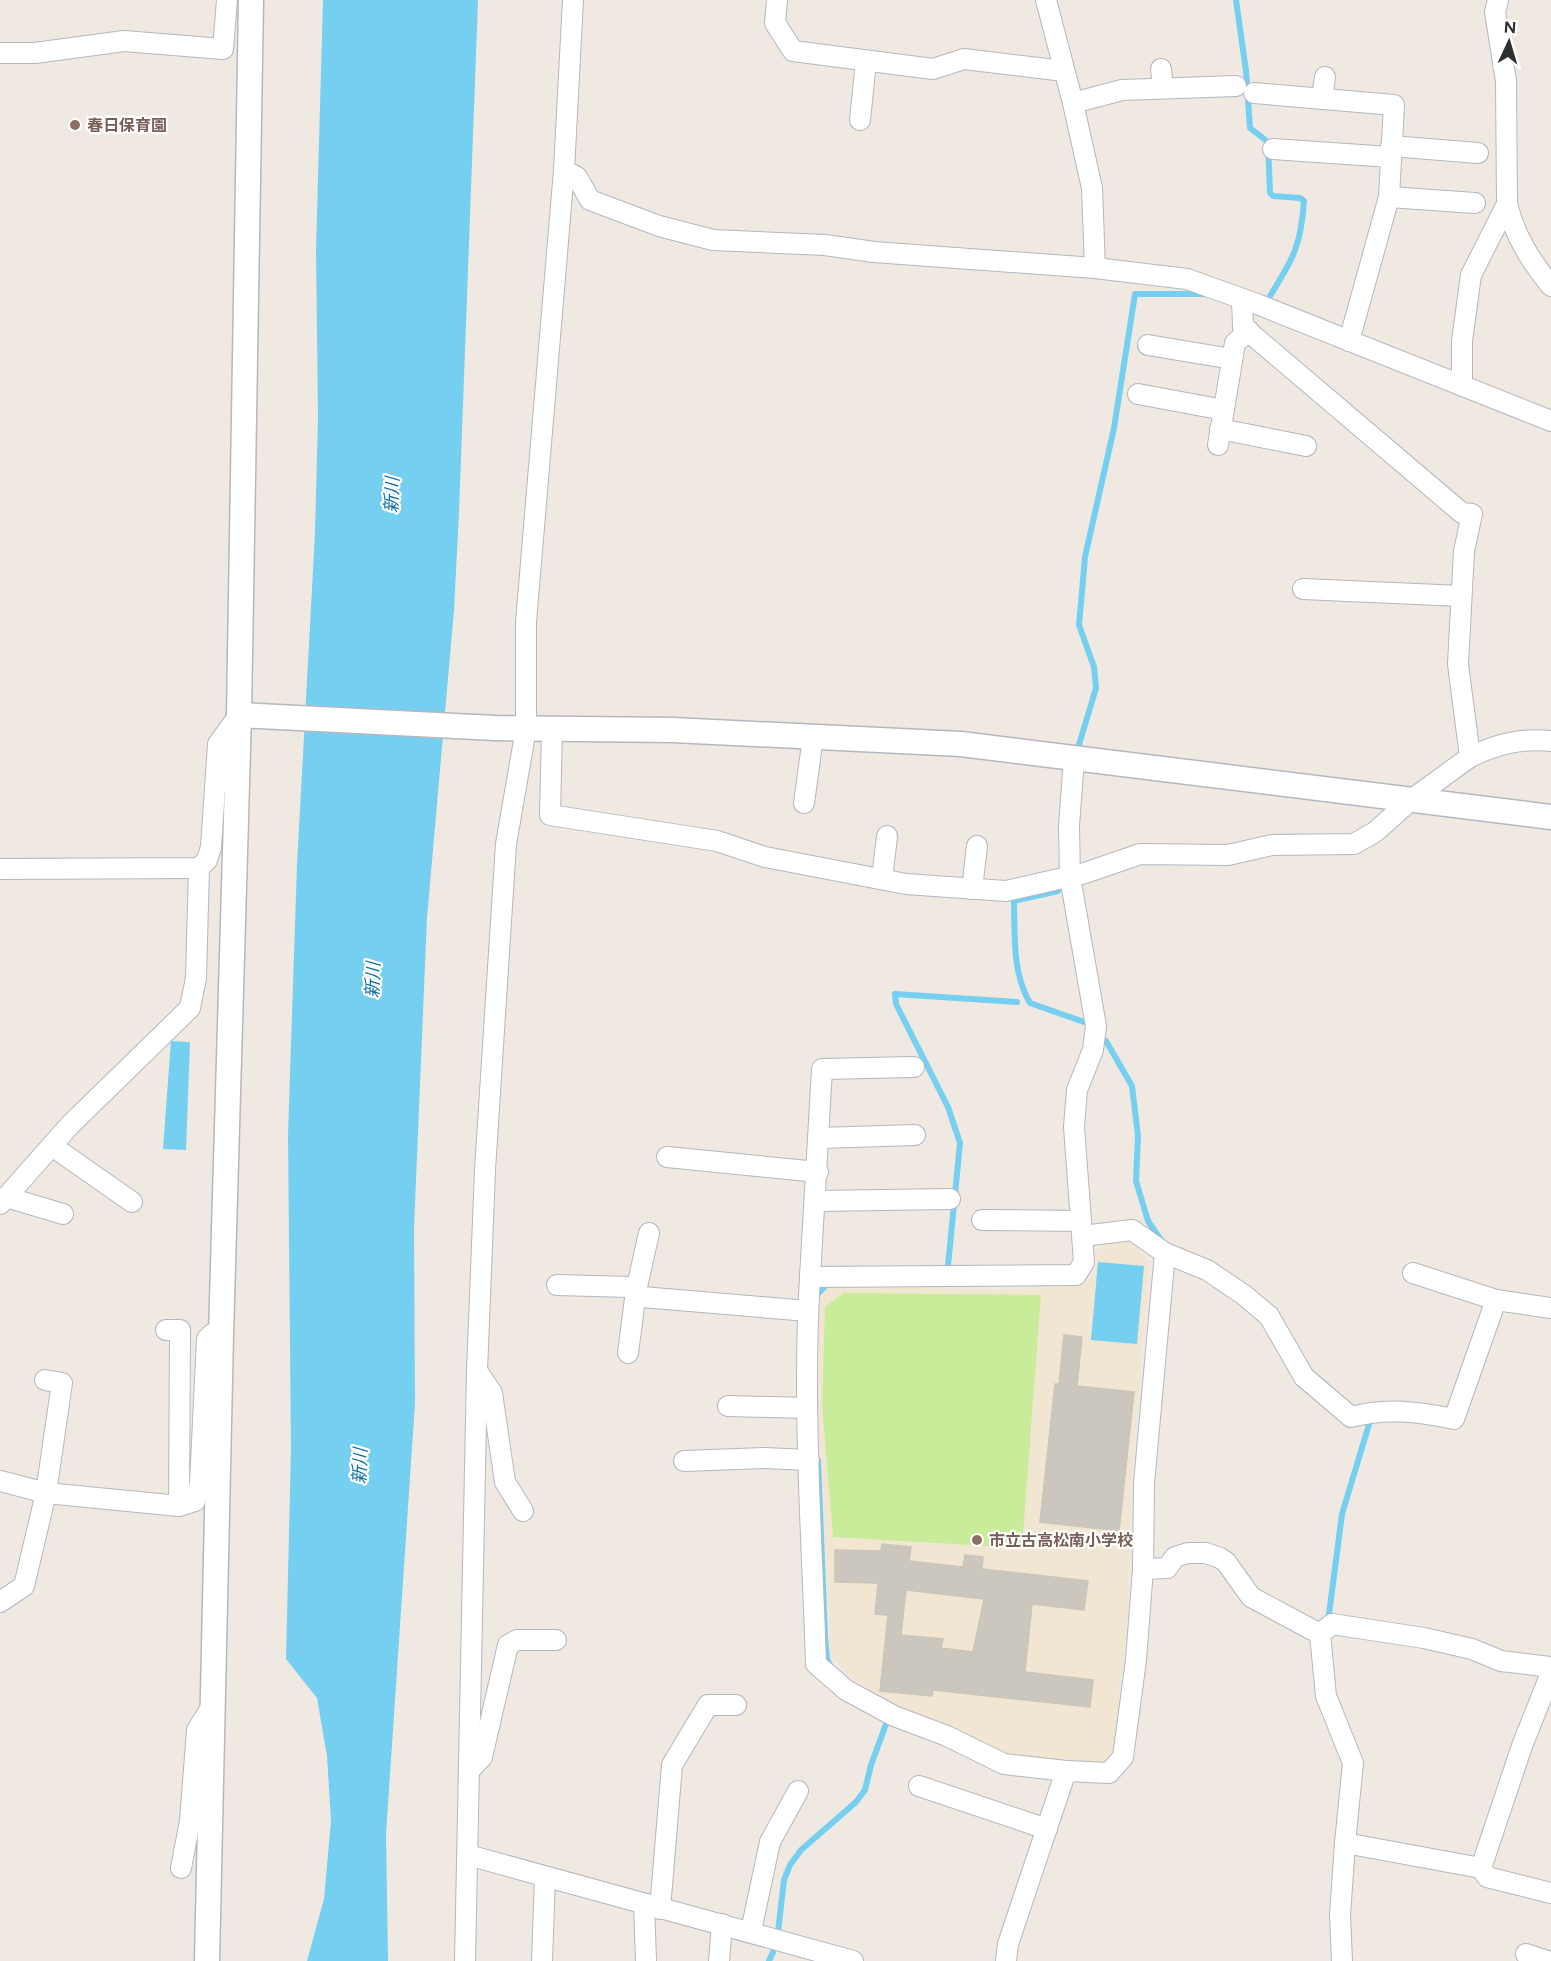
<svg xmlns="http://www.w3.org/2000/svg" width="1551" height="1961" font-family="Figtree,'Noto Sans JP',sans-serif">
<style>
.education{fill:#f0e6d1}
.pitch{fill:#c9ec9a}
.water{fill:#75cff0}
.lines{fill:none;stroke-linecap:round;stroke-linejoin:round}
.stream{stroke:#75cff0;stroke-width:6}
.building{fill:#cbc7bf;stroke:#cbc5ba;stroke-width:1.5;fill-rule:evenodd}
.minor-casing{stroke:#b4b7c1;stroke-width:22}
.tertiary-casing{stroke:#b4b7c1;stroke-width:27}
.minor{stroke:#fff;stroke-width:20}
.tertiary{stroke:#fff;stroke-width:24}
.education-dot{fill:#8d6e63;stroke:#fff;stroke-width:2}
.labels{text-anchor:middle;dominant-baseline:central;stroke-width:4.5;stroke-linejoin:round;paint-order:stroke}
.education-label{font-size:16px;font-weight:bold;fill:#785e54;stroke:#fff;text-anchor:start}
.water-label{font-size:18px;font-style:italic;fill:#0d6fa3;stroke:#fff}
</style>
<rect width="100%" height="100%" fill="#efe9e1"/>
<path class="education" d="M1109,1238H1122L1139,1249L1149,1263L1131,1481L1128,1615L1113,1754L1102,1763L1007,1759L949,1728L886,1701L844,1671L831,1655L818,1405L820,1297L830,1286L994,1290L1066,1287L1090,1279L1096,1274V1253Z"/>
<path class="pitch" d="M843,1293L1041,1295L1022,1548L833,1537L822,1406L825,1307Z"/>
<g class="water">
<path d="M323,0H478L459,512L454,610L427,918L414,1228L415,1403L386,1834L388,1961H307L324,1899L331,1821L327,1756L317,1698L286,1659L291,1449L288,1135L297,865L315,533L318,418L316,249Z"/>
<path d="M171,1041L190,1042L186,1150L163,1149Z"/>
<path d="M1098,1262L1144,1266L1137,1344L1091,1340Z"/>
</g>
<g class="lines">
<g class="stream">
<path d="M1236,0L1246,71L1250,128L1268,142L1270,193L1273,196L1300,198L1304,201C1301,246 1293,259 1270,296"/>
<path d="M1078,748L1096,688L1094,667L1079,625L1085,557L1114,428L1135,294H1203"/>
<path d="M1058,891L1014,901C1015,935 1012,973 1030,1003L1084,1022"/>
<path d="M1106,1041L1132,1086L1138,1136L1136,1181L1148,1221L1161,1240"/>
<path d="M948,1266L960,1143L948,1107L896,1004L895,994L1017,1002"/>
<path d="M816,1300V1296L829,1282"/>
<path d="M818,1460L825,1636L827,1659L831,1667"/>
<path d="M1329,1614L1342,1514L1370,1421L1366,1418"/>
<path d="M778,1932L784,1880L790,1865L801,1850L856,1802L865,1790L871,1765L886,1724"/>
<path d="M769,1961L773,1952"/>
</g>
</g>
<g class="building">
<path d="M1064,1335L1082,1337L1077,1386L1134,1392L1119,1531L1040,1522L1055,1384H1059Z"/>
<path d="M882,1544L911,1547L909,1561L963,1567L965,1555L983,1557L982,1569L1088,1581L1084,1610L1032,1604L1025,1672L1093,1680L1090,1707L933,1690L932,1696L880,1691L888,1615L875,1614L878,1583L835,1582V1550L881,1551ZM906,1590L984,1599L973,1652L941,1648L943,1639L901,1635Z"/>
</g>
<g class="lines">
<g class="minor-casing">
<g id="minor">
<path d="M777,0L775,23L793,51L933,69L964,59L1064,71"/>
<path d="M1046,0L1073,103L1092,188L1095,268"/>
<path d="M1498,0L1495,12L1506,81L1507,204"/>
<path d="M0,53H35L124,41L223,49L227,0"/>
<path d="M1161,69L1163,88"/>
<path d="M1254,93L1394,105L1389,197L1349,341"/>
<path d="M1322,99L1325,77"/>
<path d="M1073,103L1122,90L1236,86"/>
<path d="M860,120L866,61"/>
<path d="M1391,146L1478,153"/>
<path d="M1273,149L1390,157"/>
<path d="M564,170L577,177L590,200L659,226L713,240L825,245L874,252L1095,268L1187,279L1257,304L1551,421"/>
<path d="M1389,197L1475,203"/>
<path d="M1148,345L1232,359"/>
<path d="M1462,386V341L1471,275L1507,204C1515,236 1530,260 1551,286"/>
<path d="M1138,394L1224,410"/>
<path d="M1220,429L1306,446"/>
<path d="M1218,445L1235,343L1249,331"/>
<path d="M1303,589L1461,596"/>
<path d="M552,729L550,815L717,841L765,857L906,884L1006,891L1085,873L1140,854L1228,855L1272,845L1354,844L1375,832L1411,800L1470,757L1458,664L1464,551L1472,514L1462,513L1243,327L1242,299"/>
<path d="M1470,757C1497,744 1521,738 1551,741"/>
<path d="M804,803L813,737"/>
<path d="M0,869L199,868L207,860L211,847L218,744L239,715"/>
<path d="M882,879L887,836"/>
<path d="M972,889L977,846"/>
<path d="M819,1138L915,1135"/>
<path d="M52,1146L132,1202"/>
<path d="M667,1157L818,1172"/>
<path d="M6,1197L63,1214"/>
<path d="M816,1201L950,1199"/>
<path d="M0,1204L70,1125L190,1008L196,978L199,868"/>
<path d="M982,1220L1081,1221"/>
<path d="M1165,1253L1207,1270L1244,1295L1269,1316L1304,1377L1351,1417C1386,1407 1420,1412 1454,1419L1496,1300L1413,1273"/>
<path d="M810,1277L822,1069L914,1067"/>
<path d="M557,1285L631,1287L642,1297L808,1311"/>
<path d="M1496,1300L1551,1308"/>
<path d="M166,1330H180L179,1506"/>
<path d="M628,1353L636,1291L649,1233"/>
<path d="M477,1371L492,1393L505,1482L523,1511"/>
<path d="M728,1406L807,1408"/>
<path d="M684,1461L764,1458L809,1460"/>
<path d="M0,1481L46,1493L179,1506L195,1501L200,1484L207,1339L212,1334H221"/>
<path d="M1143,1569L1167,1568L1175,1557L1188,1553H1206L1220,1558L1226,1562L1251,1597L1320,1634"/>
<path d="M0,1602L24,1586L46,1493L62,1383L45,1380"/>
<path d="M469,1771L482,1757L508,1645L517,1640H556"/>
<path d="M1066,1771L1109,1773L1123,1757L1136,1660L1143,1569L1144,1483L1165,1253L1132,1230L1083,1236"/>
<path d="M919,1786L1047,1829"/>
<path d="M1345,1843L1481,1868L1522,1746L1551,1673"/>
<path d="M468,1855L853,1961"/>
<path d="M181,1868L190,1821L197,1730L212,1706"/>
<path d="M1481,1868L1487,1877L1551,1893"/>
<path d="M644,1904L646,1961"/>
<path d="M660,1909L672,1765L708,1705H736"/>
<path d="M751,1931L770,1842L798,1791"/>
<path d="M1526,1954L1547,1961"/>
<path d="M465,1961L477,1371L485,1170L506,844L526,729V622L564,170L573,0"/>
<path d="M542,1961L545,1877"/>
<path d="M719,1961L722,1924"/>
<path d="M1006,1961L1008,1944L1066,1771L1004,1764L947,1736L894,1716L846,1690L816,1664C812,1535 802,1406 810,1277L1076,1275L1084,1262L1074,1127L1077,1090L1093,1050L1096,1026L1070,877L1069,826L1074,759"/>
<path d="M1342,1961L1340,1915L1345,1843L1353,1763L1326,1696L1320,1634L1332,1624L1424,1638L1472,1649L1501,1661L1551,1667"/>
</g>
</g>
<g class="tertiary-casing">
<g id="tertiary">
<path d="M239,715L495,728L673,730L961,744L1551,817"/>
<path d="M207,1961L221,1334L239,715L251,0"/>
</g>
</g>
<use href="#minor" class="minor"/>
<use href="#tertiary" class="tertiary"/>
</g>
<g class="education-dot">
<circle cx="75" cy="125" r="6"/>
<circle cx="977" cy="1540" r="6"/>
</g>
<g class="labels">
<g class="education-label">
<text x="87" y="125">春日保育園</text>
<text x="989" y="1540">市立古高松南小学校</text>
</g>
<g class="water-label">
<text transform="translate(392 495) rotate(-88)">新川</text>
<text transform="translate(373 980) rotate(-88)">新川</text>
<text transform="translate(360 1466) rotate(-88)">新川</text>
</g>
</g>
<g transform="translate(1509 42) rotate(4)" stroke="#ffffff" stroke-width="4.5" paint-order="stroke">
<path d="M0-4.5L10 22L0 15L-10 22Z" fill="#2e2e2e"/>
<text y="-9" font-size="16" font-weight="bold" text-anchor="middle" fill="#2e2e2e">N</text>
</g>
</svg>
